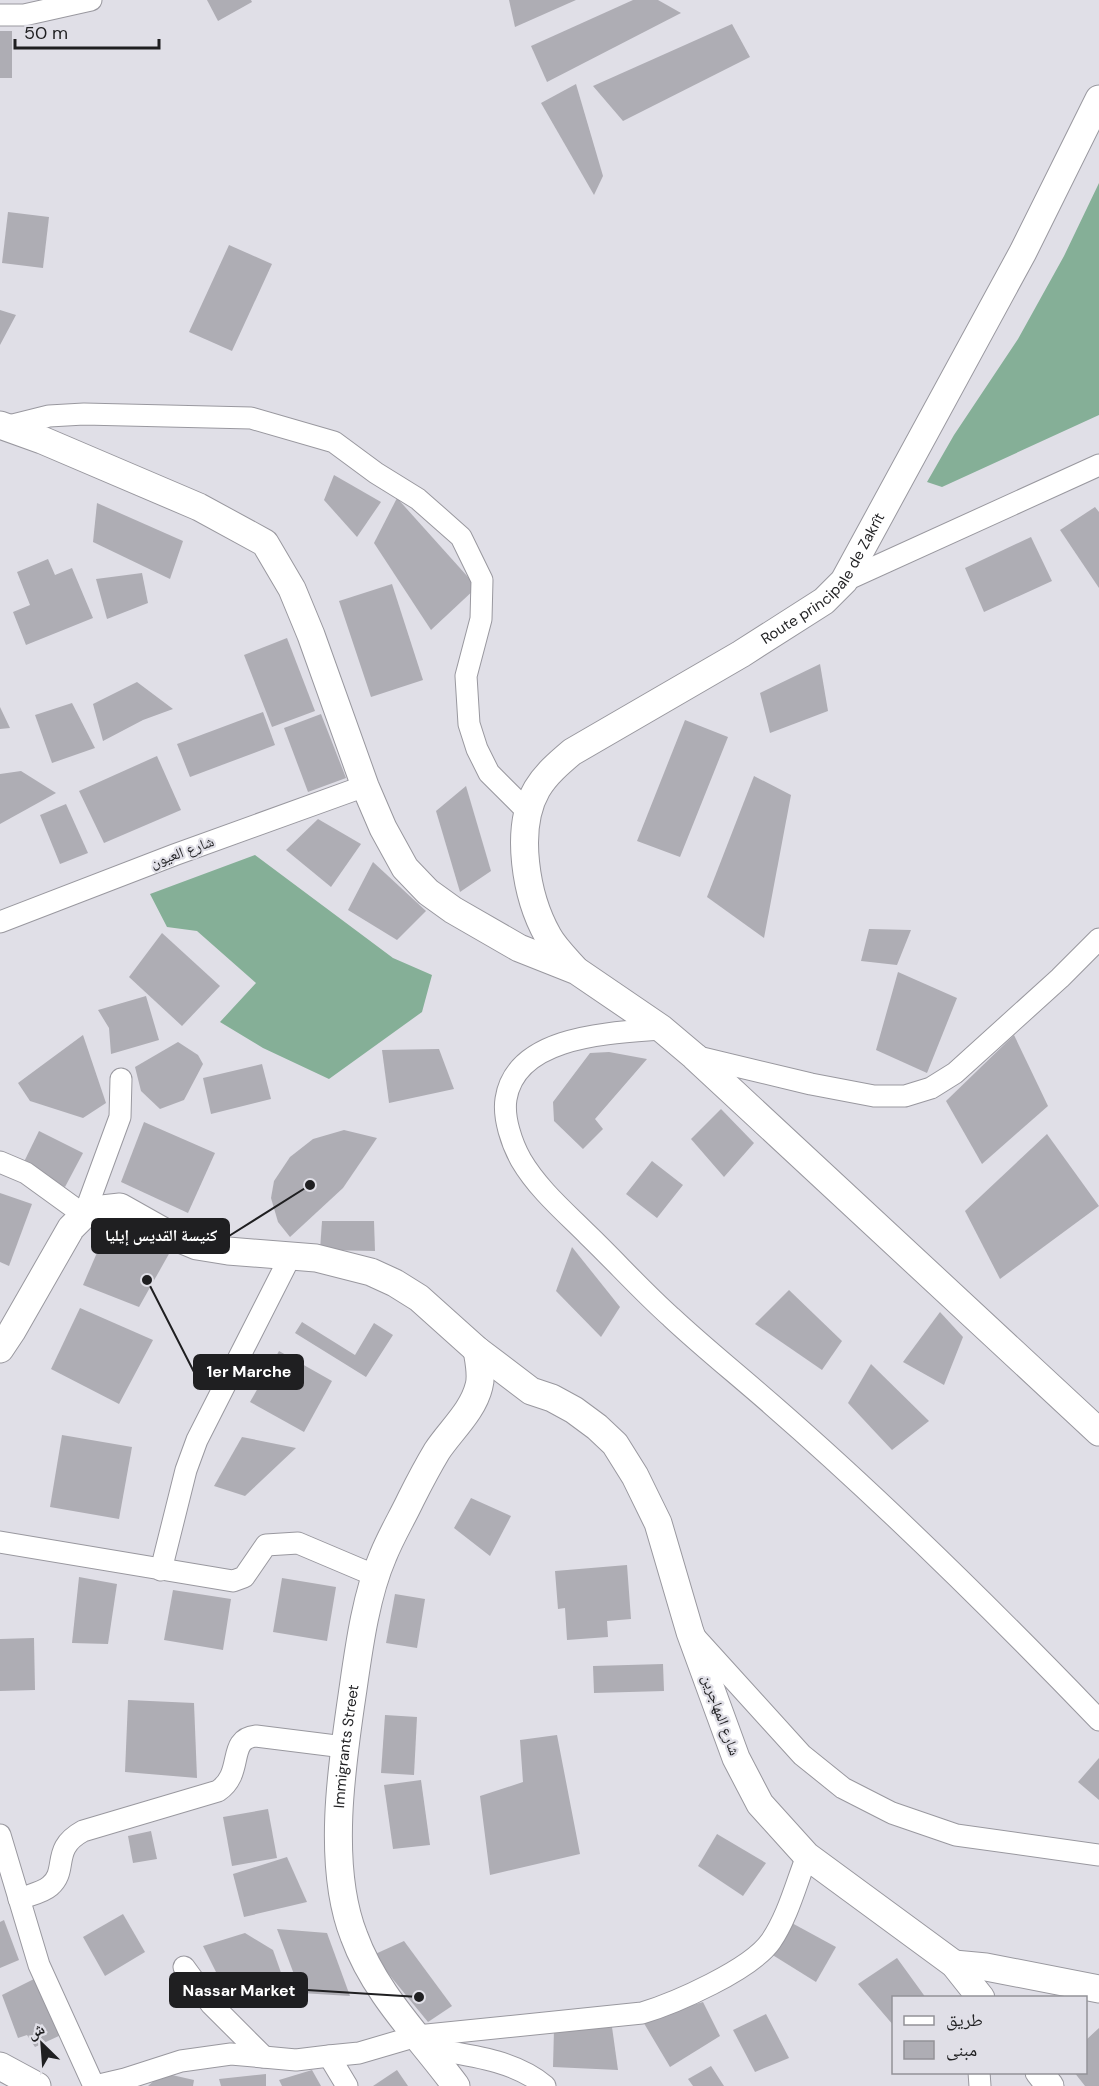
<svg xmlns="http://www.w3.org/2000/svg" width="1099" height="2086" font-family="'DM Sans','Noto Naskh Arabic',sans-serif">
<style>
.forest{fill:#85af97}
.building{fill:#aeadb4}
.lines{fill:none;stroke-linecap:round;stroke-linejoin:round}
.minor-casing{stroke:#99989f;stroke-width:23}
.tertiary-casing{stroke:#99989f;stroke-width:29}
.minor{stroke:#fff;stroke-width:21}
.tertiary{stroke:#fff;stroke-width:27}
.labels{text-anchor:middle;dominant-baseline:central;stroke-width:4.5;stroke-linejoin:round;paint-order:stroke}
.street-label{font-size:15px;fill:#1f1f21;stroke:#e0dfe7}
.leader{fill:none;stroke:#1f1f21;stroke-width:2}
.callout-dot{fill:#1f1f21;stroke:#e0dfe7;stroke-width:2}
.callout{fill:#1f1f21;stroke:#1f1f21;stroke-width:2}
.callout-label{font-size:16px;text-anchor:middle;font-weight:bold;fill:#fff}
</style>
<rect width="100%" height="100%" fill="#e0dfe7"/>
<g class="forest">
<path d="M1099,183V415L942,487L927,482L954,435L1018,339L1064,256Z"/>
<path d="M255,855L393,958L432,975L422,1012L329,1079L263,1048L220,1022L256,983L197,931L167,927L150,894Z"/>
</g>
<g class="building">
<path d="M207,0H251L252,2L218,21Z"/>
<path d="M509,0H576L515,27Z"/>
<path d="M633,0H658L681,13L547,82L531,46Z"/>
<path d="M732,24L750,57L623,121L593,86Z"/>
<rect x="0" y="31" width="12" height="47"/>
<path d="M576,84L603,176L594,195L541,103Z"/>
<path d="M8,212L49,217L43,268L2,263Z"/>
<path d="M229,245L272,264L232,351L189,332Z"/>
<path d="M0,310L16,315L0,345Z"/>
<path d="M334,475L381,502L357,537L324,500Z"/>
<path d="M397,498L477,587L431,630L374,543Z"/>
<path d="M97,503L183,541L170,579L93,542Z"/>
<path d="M1095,507L1099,512V588L1060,530Z"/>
<path d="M1031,537L1052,581L984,612L965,568Z"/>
<path d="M48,559L55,575L72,568L93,618L26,645L13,612L30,605L17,572Z"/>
<path d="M142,573L148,603L107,619L96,579Z"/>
<path d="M392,584L423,680L371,697L339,601Z"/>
<path d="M287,638L315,711L272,727L244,655Z"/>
<path d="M820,664L828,711L770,733L760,693Z"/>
<path d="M137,682L173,709L143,720L103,741L93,704Z"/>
<path d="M72,703L95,748L52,763L35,715Z"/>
<path d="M0,707L10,728L0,729Z"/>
<path d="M263,712L275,745L190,777L177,744Z"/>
<path d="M321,714L346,778L308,792L284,728Z"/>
<path d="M685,720L728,737L680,857L637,841Z"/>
<path d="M157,756L181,810L104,843L79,791Z"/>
<path d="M21,771L56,793L0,824V774Z"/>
<path d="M754,776L791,795L764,938L707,897Z"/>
<path d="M466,786L491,871L460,892L436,811Z"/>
<path d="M66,804L88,853L60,864L40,815Z"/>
<path d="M318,819L361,844L331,887L286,850Z"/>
<path d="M373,862L426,911L397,940L348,910Z"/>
<path d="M869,929L911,930L897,965L861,961Z"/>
<path d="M162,933L220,986L182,1026L129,977Z"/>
<path d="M898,972L957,998L927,1073L876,1050Z"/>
<path d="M146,996L159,1040L111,1054L109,1028L98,1010Z"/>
<path d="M83,1035L106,1103L83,1118L30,1101L18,1083Z"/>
<path d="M1014,1035L1048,1106L982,1164L946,1101Z"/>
<path d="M178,1042L198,1055L203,1064L184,1100L160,1109L141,1091L135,1067Z"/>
<path d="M439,1049L454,1089L389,1103L382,1050Z"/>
<path d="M609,1052L647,1059L595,1119L603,1129L583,1149L554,1121L553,1102L590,1053Z"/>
<path d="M262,1064L271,1099L211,1114L203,1078Z"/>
<path d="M721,1109L754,1143L724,1177L691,1139Z"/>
<path d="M144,1122L215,1153L188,1213L121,1182Z"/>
<path d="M344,1130L377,1138L343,1188L290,1237L278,1222L271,1198L274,1181L290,1157L313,1139Z"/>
<path d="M39,1131L83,1153L65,1187L22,1166Z"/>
<path d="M1047,1134L1099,1206L1000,1279L965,1211Z"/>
<path d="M652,1161L683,1185L657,1218L626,1194Z"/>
<path d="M0,1193L32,1204L9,1266L0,1262Z"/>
<path d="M322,1221H374L375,1251L320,1250Z"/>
<path d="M109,1225L170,1252L139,1307L83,1285Z"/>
<path d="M572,1247L620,1307L601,1337L556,1291Z"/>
<path d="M789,1290L842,1341L822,1370L755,1324Z"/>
<path d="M80,1308L153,1340L119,1404L51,1369Z"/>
<path d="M940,1312L963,1337L944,1385L903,1362Z"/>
<path d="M302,1322L355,1355L374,1323L393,1335L366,1377L295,1333Z"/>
<path d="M279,1351L332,1381L304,1432L250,1402Z"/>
<path d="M871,1364L929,1421L892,1450L848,1403Z"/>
<path d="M62,1435L132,1447L119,1519L50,1507Z"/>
<path d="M242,1437L296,1448L245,1496L214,1486Z"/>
<path d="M471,1498L511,1516L490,1556L454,1528Z"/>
<path d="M627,1565L631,1619L607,1621L608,1637L567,1640L565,1608L558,1609L555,1571Z"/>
<path d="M79,1577L117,1584L108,1644L72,1643Z"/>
<path d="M282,1578L336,1587L327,1641L273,1632Z"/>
<path d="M173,1590L231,1599L223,1650L164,1640Z"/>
<path d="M395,1594L425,1599L417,1648L386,1643Z"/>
<path d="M34,1638L35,1690L0,1691V1639Z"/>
<path d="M663,1664L664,1691L594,1693L593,1666Z"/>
<path d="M128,1700L194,1703L197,1778L125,1772Z"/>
<path d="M385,1715L417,1717L414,1775L381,1773Z"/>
<path d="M557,1735L580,1854L490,1875L480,1796L523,1782L520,1740Z"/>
<path d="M1099,1758V1800L1078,1782Z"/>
<path d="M421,1780L430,1845L393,1849L384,1785Z"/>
<path d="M268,1809L277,1858L232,1866L223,1817Z"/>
<path d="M151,1831L157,1859L133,1863L128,1836Z"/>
<path d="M717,1834L766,1863L743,1896L698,1866Z"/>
<path d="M287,1857L307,1902L244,1917L233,1874Z"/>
<path d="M123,1914L145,1952L105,1976L83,1937Z"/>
<path d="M4,1920L19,1960L0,1968V1922Z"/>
<path d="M790,1922L836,1947L816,1982L771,1954Z"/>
<path d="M277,1929L327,1933L350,1996L301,1993Z"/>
<path d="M245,1933L273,1950L285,1984L278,1996L258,1994L217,1974L203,1946Z"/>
<path d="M404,1941L452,2006L428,2022L373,1955Z"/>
<path d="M897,1958L926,1998H894V2026L858,1984Z"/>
<path d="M34,1979L61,2035L35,2047L27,2035L18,2038L2,1995Z"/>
<path d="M703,2002L720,2036L670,2067L642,2020Z"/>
<path d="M766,2014L789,2058L755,2072L733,2030Z"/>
<path d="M612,2027L618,2070L553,2067L554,2029Z"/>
<path d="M1099,2028V2086H1085L1074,2072H1086V2040Z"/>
<path d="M711,2066L724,2086H693L688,2079Z"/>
<path d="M312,2070L321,2086H282L279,2080Z"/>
<path d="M397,2070L408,2086H373Z"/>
<path d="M163,2073L194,2080L193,2086H148Z"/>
<path d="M266,2074V2086H221L219,2079Z"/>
</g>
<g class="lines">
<g class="minor-casing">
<g id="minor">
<path d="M0,15H24L91,0"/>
<path d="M5,427L49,416L84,414L251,418L334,442L376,473L418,499L461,537L482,580L481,619L466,676L469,724L477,749L489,773L527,811"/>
<path d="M844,581L1099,465"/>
<path d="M0,922L174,855L365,786"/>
<path d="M662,1029C611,1033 516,1035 506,1099C503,1118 512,1144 521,1160C538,1189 565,1212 588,1235C616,1262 642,1291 671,1317C703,1347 738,1375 771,1404C886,1504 994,1611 1099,1720"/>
<path d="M694,1056L811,1084L874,1096H905L931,1088L955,1073L1060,978L1099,939"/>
<path d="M0,1162L26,1173L84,1215L120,1117L121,1079"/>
<path d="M0,1542L233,1581L244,1577L266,1545L298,1543L376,1576"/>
<path d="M161,1570L186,1470L197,1440L290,1257"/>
<path d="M695,1637L802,1755L843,1788L892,1813L956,1835L1099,1855"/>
<path d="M0,1835L39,1965L94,2086"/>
<path d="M19,1899C29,1895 42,1893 50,1886C69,1870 50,1849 83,1831L218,1791C245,1773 226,1739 256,1736L344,1747"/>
<path d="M184,1967L211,2004L264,2057"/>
<path d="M426,2048C466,2055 513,2059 545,2086"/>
<path d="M329,2056L347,2086"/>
<path d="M979,2072L980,2086"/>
<path d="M95,2086L125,2079L181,2061L231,2054L296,2060L329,2056L359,2053L417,2036L642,2013C675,2003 751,1970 771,1941C788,1916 796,1884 807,1856"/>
</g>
</g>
<g class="tertiary-casing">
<g id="tertiary">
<path d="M0,425L42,440L199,507L265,543L292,589L311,635L365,786L383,828L405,868L428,892L453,910L519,948L577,971L662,1029L694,1056L1099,1432"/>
<path id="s1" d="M574,968C565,958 554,947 548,936C526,897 514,829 537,789C546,774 559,763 572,752L741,654L824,601L844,581L1023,252L1099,99"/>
<path d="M0,1349L12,1331L71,1228L84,1215L102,1209L120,1207L168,1234L197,1246L228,1251L316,1258L371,1272L395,1283L419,1298L477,1350L531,1391L552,1398L574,1410L597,1427L615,1444L635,1476L658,1523L690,1632L736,1758L760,1804L807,1856L954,1964L981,1998"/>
<path d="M954,1964L986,1967L1099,1989"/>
<path d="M0,2066L37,2086"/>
<path d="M1039,2072L1050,2086"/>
<path id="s2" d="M456,2086C420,2037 375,1994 354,1936C326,1865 342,1763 353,1689C359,1647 366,1595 383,1556C391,1536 402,1518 411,1499C419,1483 428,1466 437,1451C451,1430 473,1411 479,1386C482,1375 479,1362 477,1350"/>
</g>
</g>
<use href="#minor" class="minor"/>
<use href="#tertiary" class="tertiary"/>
</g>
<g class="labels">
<g class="street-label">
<text stroke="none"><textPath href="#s1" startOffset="555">Route principale de Zakrît</textPath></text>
<text transform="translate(182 852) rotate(-20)">شارع العيون</text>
<text transform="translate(721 1715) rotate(70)">شارع المهاجرين</text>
<text stroke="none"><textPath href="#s2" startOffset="374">Immigrants Street</textPath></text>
</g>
</g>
<path class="leader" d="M310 1185L229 1236M147 1280L194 1372M419 1997L307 1990"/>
<g class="callout-dot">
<circle cx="310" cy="1185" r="6"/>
<circle cx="147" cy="1280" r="6"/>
<circle cx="419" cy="1997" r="6"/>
</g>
<g class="callout">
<rect x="92" y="1219" width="137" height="34" rx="6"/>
<rect x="194" y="1355" width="109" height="34" rx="6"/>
<rect x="170" y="1973" width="137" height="34" rx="6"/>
</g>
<g class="callout-label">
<text x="161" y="1241">كنيسة القديس إيليا</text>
<text x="249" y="1377">1er Marche</text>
<text x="239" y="1996">Nassar Market</text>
</g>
<rect x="892" y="1996" width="195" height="78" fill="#e0dfe7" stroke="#939298" stroke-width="1.5"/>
<rect x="904" y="2016" width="30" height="9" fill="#ffffff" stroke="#939298" stroke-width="1.5"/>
<text x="946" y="2026" font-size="18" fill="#1f1f21">طريق</text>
<rect x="904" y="2041" width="30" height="18" fill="#aeadb4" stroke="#939298" stroke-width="1.5"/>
<text x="946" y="2056" font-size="18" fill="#1f1f21">مبنى</text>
<g transform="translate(42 2044) rotate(335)" stroke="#e0dfe7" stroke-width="4.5" paint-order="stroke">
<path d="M0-4.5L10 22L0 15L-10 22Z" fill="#1f1f21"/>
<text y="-9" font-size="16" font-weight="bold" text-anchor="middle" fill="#1f1f21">ش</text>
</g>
<path d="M15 39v9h144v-9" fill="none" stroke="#1f1f21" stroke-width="3"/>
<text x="24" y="39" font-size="18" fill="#1f1f21" stroke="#e0dfe7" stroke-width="4.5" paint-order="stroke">50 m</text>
</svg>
